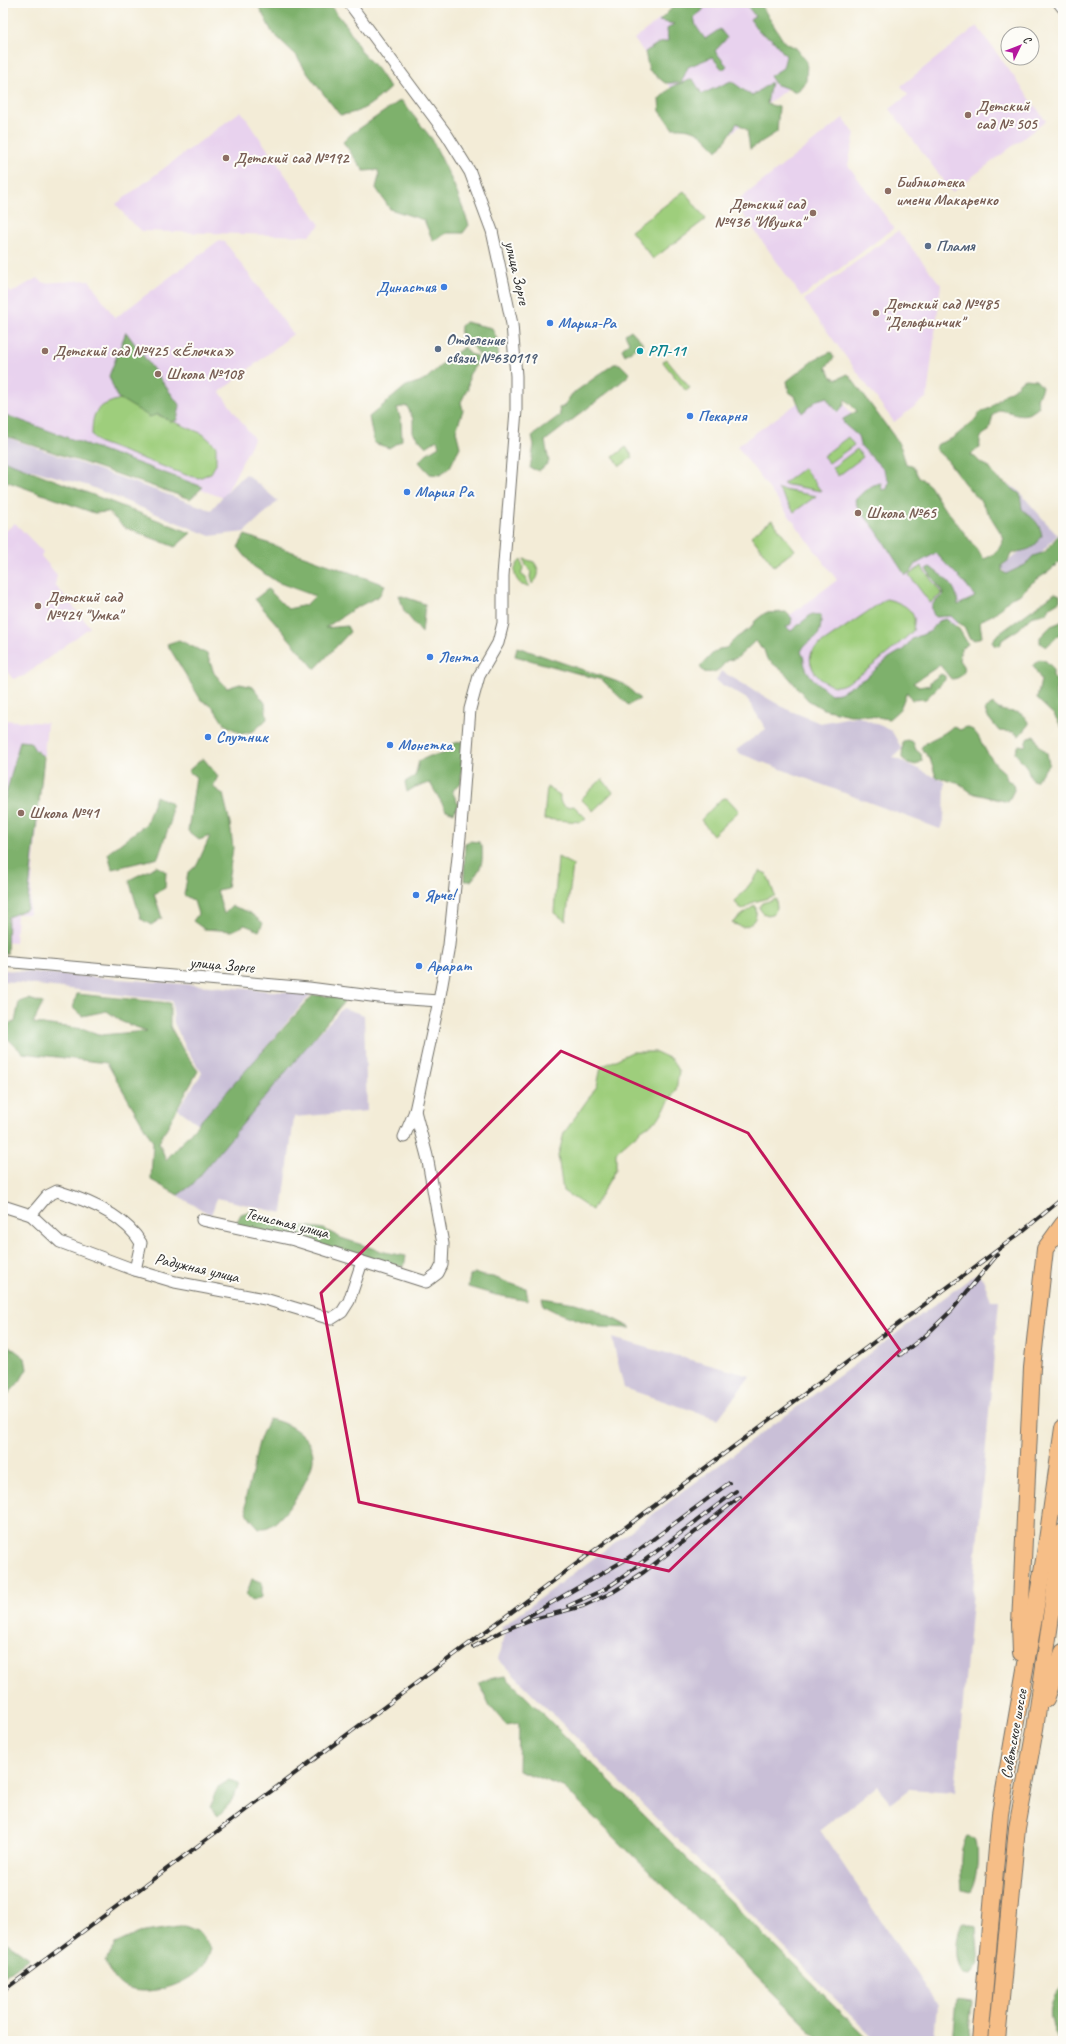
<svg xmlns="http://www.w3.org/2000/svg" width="1066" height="2044" font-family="Caveat,sans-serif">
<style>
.built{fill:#e8d2ee}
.industrial{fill:#c9bfd7}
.green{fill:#9ece7c;stroke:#647c54}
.forest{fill:#7eb16c;stroke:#546e4c}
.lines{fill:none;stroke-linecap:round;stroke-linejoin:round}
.minor-casing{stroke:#716f67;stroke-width:13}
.highway-casing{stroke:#716f67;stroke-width:18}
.minor{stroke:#fff;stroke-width:11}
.highway{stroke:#f6be87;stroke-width:16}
.rail-casing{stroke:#2b2b2b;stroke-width:4}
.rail{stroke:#fdfcf7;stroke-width:2.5;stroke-dasharray:8;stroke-linecap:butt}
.marked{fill:none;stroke:#c2185b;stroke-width:3;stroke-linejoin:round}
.education-dot{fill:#8d6e63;stroke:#fdfcf7;stroke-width:1.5}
.service-dot{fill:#5c6f8a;stroke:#fdfcf7;stroke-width:1.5}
.shop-dot{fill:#3f7fe0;stroke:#fdfcf7;stroke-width:1.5}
.culture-dot{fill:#0f9aa8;stroke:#fdfcf7;stroke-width:1.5}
.labels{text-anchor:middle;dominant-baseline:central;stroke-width:4;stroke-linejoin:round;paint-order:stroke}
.education-label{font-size:16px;font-weight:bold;fill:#785e54;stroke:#fdfcf7;text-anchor:start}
.service-label{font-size:16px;font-weight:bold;fill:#4e5e75;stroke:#fdfcf7;text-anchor:start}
.street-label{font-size:16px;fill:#2b2b2b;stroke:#fdfcf7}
.shop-label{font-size:16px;font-weight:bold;fill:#366cbe;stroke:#fdfcf7;text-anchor:start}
.culture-label{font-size:16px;font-weight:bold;fill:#0d838f;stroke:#fdfcf7;text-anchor:start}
</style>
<rect width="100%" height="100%" fill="#fdfcf7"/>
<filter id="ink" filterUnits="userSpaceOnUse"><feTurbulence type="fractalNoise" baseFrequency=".025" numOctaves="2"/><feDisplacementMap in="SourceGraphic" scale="8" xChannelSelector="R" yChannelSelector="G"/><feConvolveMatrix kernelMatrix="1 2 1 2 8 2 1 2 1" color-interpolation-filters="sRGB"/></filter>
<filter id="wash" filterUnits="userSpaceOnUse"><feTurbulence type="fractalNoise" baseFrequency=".012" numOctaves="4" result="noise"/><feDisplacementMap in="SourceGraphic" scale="16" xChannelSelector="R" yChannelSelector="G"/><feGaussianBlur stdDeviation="0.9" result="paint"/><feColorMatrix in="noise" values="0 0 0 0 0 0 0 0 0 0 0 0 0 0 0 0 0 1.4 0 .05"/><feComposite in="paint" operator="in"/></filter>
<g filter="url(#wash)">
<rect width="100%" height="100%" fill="#f3ecd7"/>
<g class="built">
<path d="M681,3H748L803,76L715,146L634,39Z"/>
<path d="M977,26L1046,121L952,192L890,109L908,95L901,86Z"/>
<path d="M241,111L320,225L309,236L142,231L127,218L116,204Z"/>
<path d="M843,118L855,134L848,165L894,228L802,297L735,203Z"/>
<path d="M898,231L941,285L927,397L894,422L804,300Z"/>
<path d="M218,241L225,242L293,334L220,392L254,439L224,498L20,425L3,423V283L11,293L37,278L44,283L89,280L115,318Z"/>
<path d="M827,382L993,597L836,714L770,630L837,580L737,446Z"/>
<path d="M15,523L43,552L41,556L57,575L55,585L90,627L24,676L13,679L3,667V533Z"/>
<path d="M3,720L47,723L29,914H17L15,943L3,942Z"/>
</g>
<g class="industrial">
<path d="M3,436L211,510L233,485L246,474L278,501L244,532L210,536L89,486L11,464L3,460Z"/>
<path d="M991,477L1017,489L1057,535L1041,553L1008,577L1001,567L1038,537Z"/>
<path d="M721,671L786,709L820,723L857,716L891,730L902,749L893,757L945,782L944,819L940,829L741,754L736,750L766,729L747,699L716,681Z"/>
<path d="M3,970L311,994L200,1125L178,1109L202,1073L187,1050L174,1023L172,1001L3,981Z"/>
<path d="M343,1008L364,1015L367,1111L294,1117L282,1213L217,1198L211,1215L175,1194L250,1105Z"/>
<path d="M976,1274L983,1279L991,1300H999L955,1792L909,1789L891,1803L877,1786L820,1830L937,2005L934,2041H877L498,1659L504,1635L501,1627Z"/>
<path d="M612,1338L750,1376L718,1419L624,1388Z"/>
</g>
<g class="green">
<path d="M684,191L706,219L653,259L631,231Z"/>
<path d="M666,359L690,388L686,391L663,362Z"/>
<path d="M120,399L203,434L216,446V464L211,473L199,478L186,475L98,442L92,435C92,410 97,406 120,399Z"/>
<path d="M848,437L854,445L829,463L823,456Z"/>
<path d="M626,447L633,457L620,466L613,457Z"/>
<path d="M857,449L863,457L838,476L832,468Z"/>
<path d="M804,468L821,491L783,484Z"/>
<path d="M778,489L816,496L794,512Z"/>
<path d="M772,520L795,550L774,566L751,536Z"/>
<path d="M524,559L534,562C540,570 540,577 532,584L530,577L531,571L526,566Z"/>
<path d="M521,560L523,568L521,574L526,578L529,586L522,585C513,578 512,567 521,560Z"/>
<path d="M921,566L942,594L930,603L909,575Z"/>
<path d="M886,599C896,601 911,606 914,618C915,621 913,627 913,631C898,645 861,678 842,685C827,691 806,669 811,654C812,650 816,647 819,645Z"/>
<path d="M602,779L613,792L593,811L581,799Z"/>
<path d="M547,787L560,795C559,801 561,805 567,807L574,806L586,818L581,822L544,819Z"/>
<path d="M725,798L728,799L739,811L713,835L701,820L721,799Z"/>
<path d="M558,857L573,865L566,921L554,913Z"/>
<path d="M760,871L767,874L775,896L754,902L742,910L734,901L743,893Z"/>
<path d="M776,899L777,908L774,913L768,915L763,913L759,908L762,903Z"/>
<path d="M755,905C759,916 753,926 742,927L732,923Z"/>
<path d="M632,1052H656L671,1059L679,1072L676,1090L658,1119L640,1131L616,1152V1169L592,1210L563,1191L558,1156L564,1133L597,1086L601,1067Z"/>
</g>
<g class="forest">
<path d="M264,3H328L347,26L361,51L377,69L390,88C373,103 363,113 340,115L308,74L296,55L272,32L259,7Z"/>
<path d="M677,3H707L702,11L694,17L696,26L705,39L720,29L727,38L715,51L727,66L723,70L712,57L688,67L681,83H665L649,70L645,52L657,44L668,41L667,29L674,24L659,21Z"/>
<path d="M745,3H760L784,42L796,48L807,62L806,81L797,92L775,84L770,76L783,68L786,56L772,39L759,32L750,19L755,16Z"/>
<path d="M693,79L702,94L731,81L752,96L771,82L767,104L779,107L777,132L750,149L747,130L737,123L727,139L717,151C702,133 696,127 672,128L660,111L659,99L673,86Z"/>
<path d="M401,100L432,139L454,185L469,225L463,233H447L433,241L424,220L390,209L376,188L379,176L378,170L364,171L343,142L350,135Z"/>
<path d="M465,322L492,328L497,339L499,364C484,359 476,356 470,341L460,342L461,326Z"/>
<path d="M631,330L643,343L625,355L622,349L629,342L625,334Z"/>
<path d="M126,332L180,406L177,420L171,422L158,414L150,417L117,397L109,376Z"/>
<path d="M465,347L470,354L477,356V363L469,375L468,388L461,402L463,410L456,431L460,447L450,467L440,475L430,474L419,462L426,454L439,446L437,440L426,447L413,433V419L407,406L397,408L401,420L402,440L389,448L374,443L369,417L406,386L425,380L451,356Z"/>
<path d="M831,352L834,358L826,367L832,377L837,379L848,374L896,439L901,448L906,464L912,465L918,476L930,486L943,507L950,514L984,559C995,555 1000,549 1004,538L982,503L964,483L948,461L935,449L938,444L953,438L975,420L979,413L990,408L1005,394L1014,389L1021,381L1026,379L1036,380L1042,387L1037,400L1039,407C1023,421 1016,412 999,410L993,415L989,431C981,435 979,438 980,448L974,451L971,456L975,457L981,463L988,466L996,477L1020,494L1022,509C1032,518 1040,522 1042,536C1038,538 1039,541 1036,544C1029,552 1020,550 1011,554L1008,561L1002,565V571L1006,574L1025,565L1033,556L1045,552L1060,533H1063V561L1058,563L1051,570L1033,582L1019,595L1011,598L994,614L984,619L980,623L982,637L975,640L969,638L964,626L957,622L951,616L935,617C927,603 935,603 944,594L926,569L930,567C946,579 957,585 958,605L975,597C965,580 949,569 936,553L916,564L911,572L905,575L876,530L858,508L855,500C862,493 871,484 881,483L882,490L887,489L889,482L884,470L860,445L858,436L844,424L843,419L857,411L845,399L844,405L838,412L828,401V397L817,400L802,413L795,396L789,392L787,381L815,359Z"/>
<path d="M614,364H620L630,374L620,383L545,441L549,462L539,471L530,468L534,445L532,436L560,415L559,408L563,407L572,394Z"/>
<path d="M3,414L203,487L190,499L3,435Z"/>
<path d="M3,460L191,533L175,547L124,527L108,512L94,513L3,480Z"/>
<path d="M245,535L385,585L379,596L352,610L325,628L347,626L350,632L315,669L255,599L268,589L288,609L306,605L315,596L277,582L253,566L238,547Z"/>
<path d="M1055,593L1060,595V601L1050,607L1047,613L1031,617L1019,629L1002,640L1000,646L994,645L992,641L996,636Z"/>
<path d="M399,595L425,604L422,633L404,611Z"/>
<path d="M786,612L792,618L791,624L786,627L791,631L812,614L821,615C822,647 809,633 801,652C805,658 803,660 805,666C809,678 822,687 831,694L840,693L867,677L889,658L904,649L912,639L931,631L938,621L946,619L959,629L968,644L961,649L959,660L965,669C963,675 959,679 951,679L940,665L913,683L919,687L930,685V682L941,674L945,676V680L926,699L912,700L907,692L900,709L889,719L864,715H850L823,709L808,700L785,673L767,659L764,650L755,641L737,658L726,661C720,670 715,674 704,672L700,667L712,654L719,649L726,648L736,638L751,628L755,621L765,613Z"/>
<path d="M1063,619V631L1046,647L1040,643V637L1051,626L1061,622Z"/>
<path d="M179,640L207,654L214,673L227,688L240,684L253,687L265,703L267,719L254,731L242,734L224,724L213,707L201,700L167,644Z"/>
<path d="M517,647L624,684L640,699L628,705L602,680L515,656Z"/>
<path d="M1040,659L1046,661L1053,668V676L1058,683C1052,698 1057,698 1062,710C1064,715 1063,724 1063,729L1054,715L1037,699L1041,680L1033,665Z"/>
<path d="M993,704C995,706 998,709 1001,710C1014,714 1020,707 1029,724L1019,736L1013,732L999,731L987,716L985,709Z"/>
<path d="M953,726L960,730L966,727L973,730L978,736L986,751L996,765L1005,773L1007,780L1013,783L1014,790L1008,802L972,793L960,784L936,777L930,759L921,748C926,739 943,737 953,726Z"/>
<path d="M1035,736L1039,746L1047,753L1049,764L1036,781L1032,780L1026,766L1015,753L1019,745L1025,746L1027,739Z"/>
<path d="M907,740L913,742L916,750L921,754L922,761L916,765L908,763L902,758L903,741Z"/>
<path d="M20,741L30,742L35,750L44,757L27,909L8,917L7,954L3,953V806Z"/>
<path d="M463,741L461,783L452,791L458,804L454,813L446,810L430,783L415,787L407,792L405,782L415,776L419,761L430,756L443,754L452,744Z"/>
<path d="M203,758L218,776L213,787L223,794L230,823L233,848L227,888L217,890L224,914L232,906L249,912L263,923L259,931L245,925L232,931L204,929L193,921L198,914L194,901L184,895L188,873L197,865L210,836L199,840L188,831L196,777L188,771Z"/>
<path d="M156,796L171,803V820L158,858L112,869L108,853L146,824Z"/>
<path d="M469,841L479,842L482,846C483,863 482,868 471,881H464L465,844Z"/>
<path d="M157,866L166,872L165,888L154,894L162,918L151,925L141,919L129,880Z"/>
<path d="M77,994L170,1003V1026L183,1050L198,1071L159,1142L166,1160L313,995L347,998L192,1185L178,1195L151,1180L153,1142L107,1063L23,1053L8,1039L3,1037V1025L15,1022L19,1002L28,999L43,1003L33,1023L84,1029L101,1035L147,1031L122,1022L107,1011L82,1016L73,1008Z"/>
<path d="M250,1211L280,1222L324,1229L341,1238L384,1252L406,1256L404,1267L351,1256L235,1225L241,1214Z"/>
<path d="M475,1273C485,1278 488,1275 496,1278C507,1282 515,1286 526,1288L528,1301L496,1295L468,1287L470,1276Z"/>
<path d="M542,1298L575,1303L597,1310L631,1328L600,1327L556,1312L544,1306Z"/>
<path d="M9,1346L25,1358L27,1369L20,1381L3,1400V1348Z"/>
<path d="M269,1419C287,1422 312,1436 313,1456C315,1473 284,1521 268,1527C266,1528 262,1528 259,1528C256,1524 250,1519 248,1514C242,1501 248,1491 251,1478C257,1453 256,1443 269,1419Z"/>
<path d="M252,1579L262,1582V1597L252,1601L246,1595Z"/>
<path d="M505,1676L870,2041H822L563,1787L518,1770L519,1723L506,1725L490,1706L479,1683L489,1679Z"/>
<path d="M229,1780L239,1783L233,1800L218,1816L210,1807L217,1788Z"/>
<path d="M967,1837L975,1839C980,1850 977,1882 970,1892L962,1890C961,1876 958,1848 967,1837Z"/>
<path d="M962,1922L976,1927L979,1964L971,1974L962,1973C954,1957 956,1939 962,1922Z"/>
<path d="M185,1926L199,1932L211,1948C208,1957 205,1966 197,1972C180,1987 148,1996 126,1988C116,1984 110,1971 105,1962L115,1944L139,1933Z"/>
<path d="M3,1940L29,1958L3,1977Z"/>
<path d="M1063,1985V2041H1059C1048,2017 1046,2006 1063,1985Z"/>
<path d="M957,2000L972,2002L968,2041H953Z"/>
</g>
</g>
<g filter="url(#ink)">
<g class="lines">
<g class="minor-casing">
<g id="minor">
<path d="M349,3L447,135L470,172L492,231L500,268L512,324L516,376V410L503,576V623L498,643L479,676L470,709L461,827L449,945L439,1001L415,1111L404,1137"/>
<path d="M1059,3L1063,8"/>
<path d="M3,961L309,988L379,997L439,1001"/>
<path d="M3,1206L31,1215L60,1242L135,1270L175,1282L265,1299L331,1319L342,1312L349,1301L362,1262"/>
<path d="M31,1215L47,1196L57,1191C87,1200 125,1215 141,1243L135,1270"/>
<path d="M202,1220L294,1240L426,1282L438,1273L442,1265L443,1244L427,1156L415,1111"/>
</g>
</g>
<g class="highway-casing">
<g id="highway">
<path d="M1021,1653L1020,1624L1032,1368L1045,1249L1063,1224"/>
<path d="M1046,1699L1063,1652"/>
<path d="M980,2041L1000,1814L1045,1554L1063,1428"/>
<path d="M997,2041L1017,1828L1035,1729L1063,1532"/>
</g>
</g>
<use href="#minor" class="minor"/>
<use href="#highway" class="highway"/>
<g class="rail-casing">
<g id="rail">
<path d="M900,1355L925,1336L952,1310L997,1255"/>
<path d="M568,1606L605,1589L620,1579L736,1491"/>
<path d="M522,1620L625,1560L729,1483"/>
<path d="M473,1647L502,1631L530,1620L583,1606L613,1592L644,1572L740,1497"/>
<path d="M3,1991L1019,1234L1063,1198"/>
</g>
</g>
<use href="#rail" class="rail"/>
</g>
</g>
<path class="marked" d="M561,1051L748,1133L900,1350L669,1571L359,1502L321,1293Z"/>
<g class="education-dot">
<circle cx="968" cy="115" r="4"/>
<circle cx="226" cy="158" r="4"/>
<circle cx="888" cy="191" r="4"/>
<circle cx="813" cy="213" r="4"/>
<circle cx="876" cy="313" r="4"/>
<circle cx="45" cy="351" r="4"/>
<circle cx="158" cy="374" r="4"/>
<circle cx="858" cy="513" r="4"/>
<circle cx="38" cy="606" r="4"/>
<circle cx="21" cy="813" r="4"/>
</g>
<g class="service-dot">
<circle cx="928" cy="246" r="4"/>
<circle cx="438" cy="349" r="4"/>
</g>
<g class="shop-dot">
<circle cx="444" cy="287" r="4"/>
<circle cx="550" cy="323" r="4"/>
<circle cx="690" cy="416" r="4"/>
<circle cx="407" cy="492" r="4"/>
<circle cx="430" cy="657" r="4"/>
<circle cx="208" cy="737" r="4"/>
<circle cx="390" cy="745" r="4"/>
<circle cx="416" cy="895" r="4"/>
<circle cx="419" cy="966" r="4"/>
</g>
<circle class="culture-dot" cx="640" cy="351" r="4"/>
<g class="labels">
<g class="education-label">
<text x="976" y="106">Детский<tspan x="976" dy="18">сад № 505</tspan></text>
<text x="234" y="158">Детский сад №192</text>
<text x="896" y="182">Библиотека<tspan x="896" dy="18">имени Макаренко</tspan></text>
<text x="805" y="204" text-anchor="end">Детский сад<tspan x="805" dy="18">№436 "Ивушка"</tspan></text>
<text x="884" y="304">Детский сад №485<tspan x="884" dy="18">"Дельфинчик"</tspan></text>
<text x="53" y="351">Детский сад №425 «Ёлочка»</text>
<text x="166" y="374">Школа №108</text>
<text x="866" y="513">Школа №65</text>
<text x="46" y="597">Детский сад<tspan x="46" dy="18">№424 "Умка"</tspan></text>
<text x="29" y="813">Школа №41</text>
</g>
<g class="service-label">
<text x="936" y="246">Пламя</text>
<text x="446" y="340">Отделение<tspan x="446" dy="18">связи №630119</tspan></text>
</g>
<g class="street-label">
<text transform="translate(517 273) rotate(77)">улица Зорге</text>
<text transform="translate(222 965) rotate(5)">улица Зорге</text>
<text transform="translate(287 1223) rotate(14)">Тенистая улица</text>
<text transform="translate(197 1268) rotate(13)">Радужная улица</text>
<text transform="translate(1014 1734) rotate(-80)">Советское шоссе</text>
</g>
<g class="shop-label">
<text x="436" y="287" text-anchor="end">Династия</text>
<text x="558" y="323">Мария-Ра</text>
<text x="698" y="416">Пекарня</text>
<text x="415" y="492">Мария Ра</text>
<text x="438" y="657">Лента</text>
<text x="216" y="737">Спутник</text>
<text x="398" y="745">Монетка</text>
<text x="424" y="895">Ярче!</text>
<text x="427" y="966">Арарат</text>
</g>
<g class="culture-label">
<text x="648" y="351">РП-11</text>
</g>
</g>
<rect width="1066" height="2044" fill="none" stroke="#fdfcf7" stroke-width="16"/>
<g transform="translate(1020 46) rotate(47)"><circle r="19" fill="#fdfcf7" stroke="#a9a8a5"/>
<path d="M0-3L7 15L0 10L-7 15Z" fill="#b5179e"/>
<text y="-6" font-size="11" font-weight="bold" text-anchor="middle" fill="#2b2b2b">С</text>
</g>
</svg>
